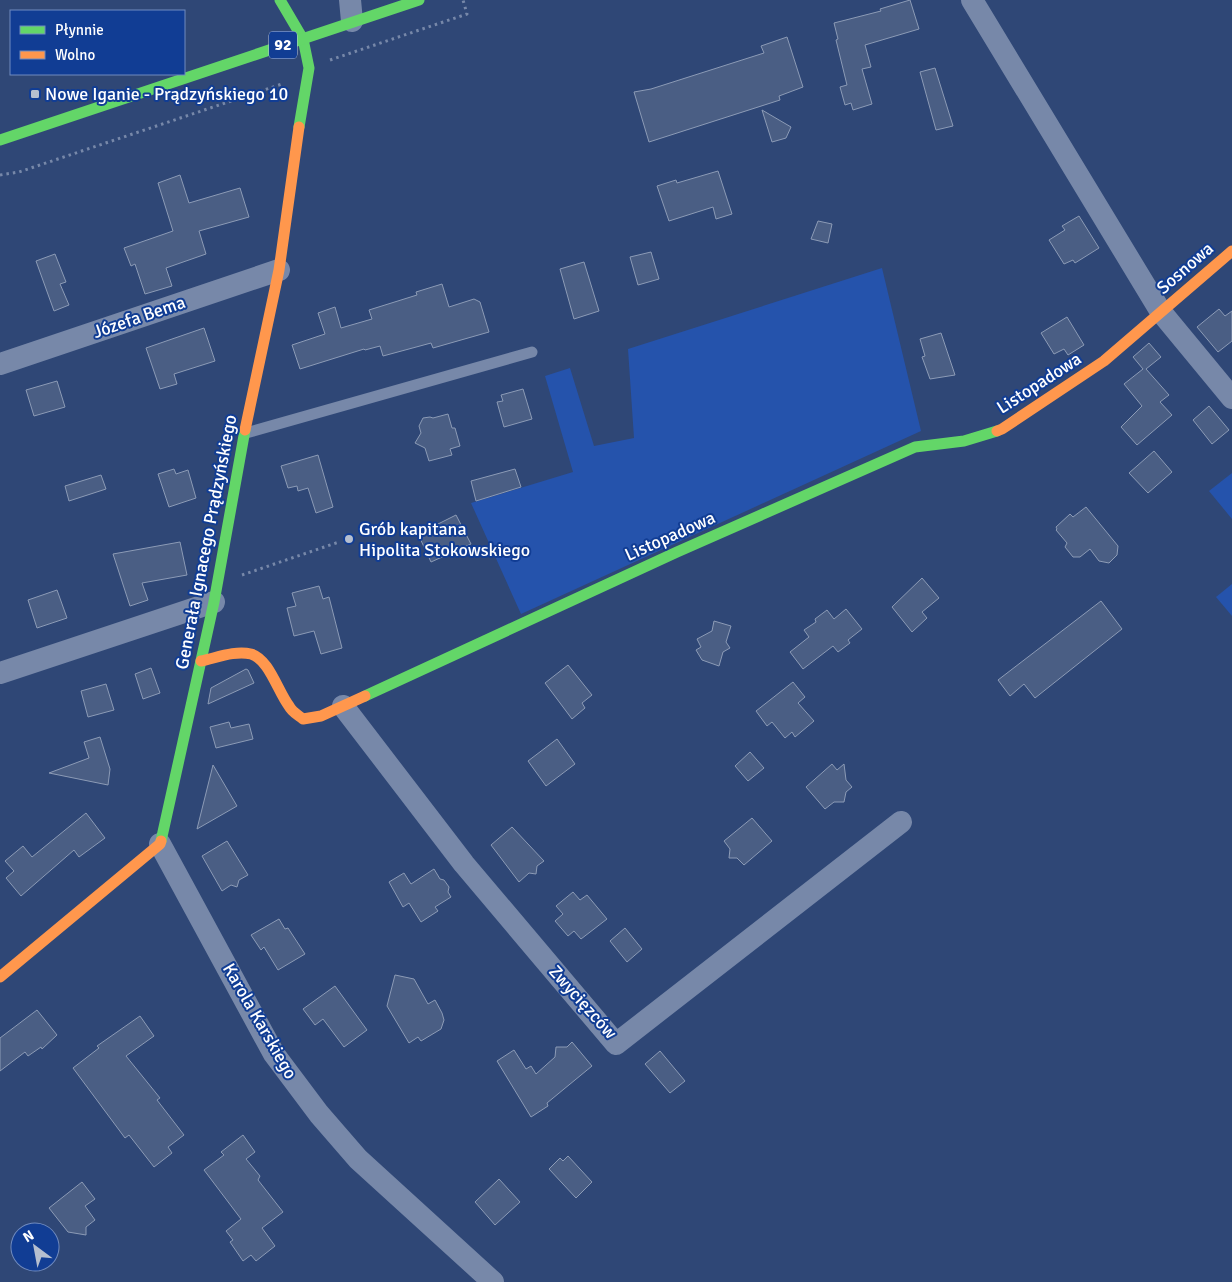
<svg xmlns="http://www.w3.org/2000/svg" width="1232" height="1282" font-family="Signika,sans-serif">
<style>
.green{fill:#2553ac}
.building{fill:#4a5e84;stroke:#8c9bb6}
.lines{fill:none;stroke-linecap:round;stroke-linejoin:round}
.path{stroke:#7788a9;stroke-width:3;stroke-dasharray:2.5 4;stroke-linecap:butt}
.lane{stroke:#7788a9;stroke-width:11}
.street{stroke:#7788a9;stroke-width:22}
.fast{stroke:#63d668;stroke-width:11}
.slow{stroke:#ff974d;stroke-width:11}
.poi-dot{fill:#b6bfcf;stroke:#113d94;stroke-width:2}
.labels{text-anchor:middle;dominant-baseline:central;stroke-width:4;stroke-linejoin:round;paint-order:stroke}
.shield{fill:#113d94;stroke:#b8c5df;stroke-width:1}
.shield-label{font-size:16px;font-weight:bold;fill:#fff}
.poi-label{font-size:18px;fill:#fff;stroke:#113d94;text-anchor:start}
.street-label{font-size:18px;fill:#fff;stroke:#113d94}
</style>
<rect width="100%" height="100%" fill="#2f4776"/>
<g class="green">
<path d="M882,268L921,431L521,614L471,503L573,472L545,376L570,368L594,446L634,438L628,349Z"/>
<path d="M1232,473V519L1209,491Z"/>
<path d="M1232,584V616L1216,597Z"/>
</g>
<g class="building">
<path d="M910,0L919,29L865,45L871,67L862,69L872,104L853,110L851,103L845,105L840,87L847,85L836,40L838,39L834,23L881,11L880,9Z"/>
<path d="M787,37L803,87L779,96L780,100L649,142L634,92L651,89L764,53L761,46Z"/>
<path d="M935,68L953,126L936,130L920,72Z"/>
<path d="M762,110L791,127L786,138L772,142Z"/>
<path d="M718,171L732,214L716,219L713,207L669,221L657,186L676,180L677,183Z"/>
<path d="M180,175L189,203L240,188L249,217L199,231L206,254L166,268L172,286L145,294L135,264L131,266L124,248L173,231L158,183Z"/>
<path d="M1079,216L1099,248L1075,263L1073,260L1064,264L1049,240L1065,230L1062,226Z"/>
<path d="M818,221L832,224L828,243L811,239Z"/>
<path d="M651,252L659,279L638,285L630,257Z"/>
<path d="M55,254L66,282L60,284L69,305L54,311L36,261Z"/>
<path d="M584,262L599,311L574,319L560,269Z"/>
<path d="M442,284L449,307L474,299L480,302L489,332L433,348L431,343L383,356L380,346L365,350L364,349L300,369L292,345L325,334L318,313L335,307L341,328L372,319L369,310L417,295L416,292Z"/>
<path d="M1219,309L1225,316L1232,311V341L1218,352L1197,327Z"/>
<path d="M1067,317L1084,345L1068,355L1064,349L1054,354L1041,333Z"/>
<path d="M204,328L215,361L174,374L177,384L160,389L146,348Z"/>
<path d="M941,333L955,375L930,379L922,357L925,356L920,339Z"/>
<path d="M1149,343L1161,357L1146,369L1169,395L1160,402L1172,415L1137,445L1121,427L1142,406L1124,384L1143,369L1133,357Z"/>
<path d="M57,381L65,407L34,416L26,390Z"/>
<path d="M523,389L532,419L504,427L497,402L503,401L501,395Z"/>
<path d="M1209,406L1229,430L1212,444L1193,420Z"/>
<path d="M448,414L452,428H455L460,446L450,449L452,455L429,461L425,448L415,443L421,433L419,426L423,418L430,417L433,418Z"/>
<path d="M1154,451L1172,472L1148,493L1129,473Z"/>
<path d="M318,455L333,507L316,513L308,488L298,491L297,486L288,488L281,466Z"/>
<path d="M174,469L176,474L188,470L196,498L169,507L158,474Z"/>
<path d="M515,469L521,487L476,501L471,481Z"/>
<path d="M101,475L106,489L69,501L65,486Z"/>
<path d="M1086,507L1118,546L1117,555L1109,563L1099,561L1090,549L1080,557H1073L1065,547L1067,543L1056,530L1057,529L1056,527L1070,514L1073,517Z"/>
<path d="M456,515L471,544L431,562L418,534Z"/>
<path d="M180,542L187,575L142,583L148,600L130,606L113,554Z"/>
<path d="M922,578L939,598L922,612L927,618L912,632L892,607Z"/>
<path d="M319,586L323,599L329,597L342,648L321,654L314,631L294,636L287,608L296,606L292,593Z"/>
<path d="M57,590L67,618L37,628L28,600Z"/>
<path d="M1101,601L1122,629L1035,698L1024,684L1010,696L998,680Z"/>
<path d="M846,609L862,629L848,640L850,643L838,652L833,646L803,669L790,652L809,637L804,630L816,622L815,619L827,610L834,619Z"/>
<path d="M714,621L731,626L726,642L730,648L723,652L719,666L702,660L696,650L701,647L697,639L712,631Z"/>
<path d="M568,665L592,695L582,703L585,708L572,719L545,683Z"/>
<path d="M151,668L160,693L143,699L135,674Z"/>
<path d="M246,669L248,670L254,683L208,704L211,688Z"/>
<path d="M793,682L805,697L798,703L814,721L795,737L792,732L785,738L772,722L767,726L756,711Z"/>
<path d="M106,684L114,710L88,717L81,691Z"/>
<path d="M229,722L231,728L249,724L253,739L216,748L210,727Z"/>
<path d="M100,737L110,769L108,785L49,773L89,758L84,742Z"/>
<path d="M557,739L575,764L546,786L528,761Z"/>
<path d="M750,752L764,768L748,781L735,766Z"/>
<path d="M832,764L837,770L844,764L846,780L852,787L846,792L844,802H834L825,809L806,787Z"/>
<path d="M213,765L237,806L197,829Z"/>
<path d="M86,813L105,838L79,857L74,850L21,896L6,878L14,871L5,861L23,846L32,857Z"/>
<path d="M752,818L772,841L744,865L737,858H729L730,849L724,841Z"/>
<path d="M512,827L544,861L537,866L536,874L529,873L519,882L491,845Z"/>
<path d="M227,841L248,875L239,880L237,887L231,885L222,891L202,856Z"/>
<path d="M434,869L440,879L444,880L449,887L448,892L451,897L435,907L438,911L421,922L409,903L403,907L389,882L404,873L411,884Z"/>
<path d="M573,892L580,900L587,895L607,919L581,939L574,931L568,936L555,921L563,914L556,906Z"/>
<path d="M279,919L285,929L288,928L305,954L278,970L264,947L261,950L251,935Z"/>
<path d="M625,928L642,949L627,962L610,941Z"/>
<path d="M395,975L414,979L428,1004L435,1000L442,1013L444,1020L441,1029L421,1041L418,1037L409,1043L387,1006Z"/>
<path d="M335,986L367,1030L344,1047L323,1019L315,1025L303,1009Z"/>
<path d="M37,1010L57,1035L42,1049L41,1047L28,1056L25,1052L0,1071V1038Z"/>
<path d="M140,1016L154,1036L126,1056L160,1098L157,1100L184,1135L168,1147L172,1153L154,1167L129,1135L125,1138L73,1068L99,1048L97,1046Z"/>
<path d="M572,1042L592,1066L547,1103L548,1106L531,1117L497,1061L514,1050L526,1069L531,1066L536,1074L555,1057L556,1047H567Z"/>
<path d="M660,1051L685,1081L670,1093L645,1064Z"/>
<path d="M243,1135L255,1152L246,1159L260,1176L258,1180L283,1212L262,1228L275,1246L256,1261L251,1255L243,1261L230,1242L233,1240L226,1231L241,1219L204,1170L224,1155L221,1152Z"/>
<path d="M568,1156L592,1182L576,1198L549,1169L560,1158L563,1161Z"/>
<path d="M499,1179L520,1202L495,1225L475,1202Z"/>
<path d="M82,1182L95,1199L85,1206L95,1220L86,1227V1235L68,1232L49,1208Z"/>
</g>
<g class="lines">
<g class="path">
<path d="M330,60L467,14L463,0"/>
<path d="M0,175L19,172L282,84"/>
<path d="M242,575L339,542"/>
</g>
<path class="lane" d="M246,433L532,352"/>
<g class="street">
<path d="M350,0L352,21"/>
<path d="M972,0L1161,312L1232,398"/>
<path d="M0,364L279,270"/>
<path d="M0,673L214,602"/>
<path d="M343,706L464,864L616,1044L901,822"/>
<path d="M160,844L274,1054L319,1114L358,1159L493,1282"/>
</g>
<g class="fast">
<path d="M280,0L303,39L309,68L299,127"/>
<path d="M0,140L419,0"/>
<path d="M365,696L677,552L915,447L964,441L997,431"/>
<path d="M161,841L214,602L245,430"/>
</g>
<g class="slow">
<path d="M245,430L279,270L299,127"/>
<path d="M997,431L1002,429L1104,361L1232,251"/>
<path d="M201,661C216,658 235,650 251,654C269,659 278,692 289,706C292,712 298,715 303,719L321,716L365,696"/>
<path d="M0,977L160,844L161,841"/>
</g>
</g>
<g class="poi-dot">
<rect x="30" y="89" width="10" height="10" rx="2.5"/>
<circle cx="349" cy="539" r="5"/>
</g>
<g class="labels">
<rect class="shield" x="269" y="31.5" width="28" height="27" rx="4"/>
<g class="shield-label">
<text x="283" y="45">92</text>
</g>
<g class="poi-label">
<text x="45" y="94">Nowe Iganie - Prądzyńskiego 10</text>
<text x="359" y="529">Grób kapitana<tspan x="359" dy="21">Hipolita Stokowskiego</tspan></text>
</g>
<g class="street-label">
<text transform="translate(1185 268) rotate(-41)">Sosnowa</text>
<text transform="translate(139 317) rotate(-19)">Józefa Bema</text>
<text transform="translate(1039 383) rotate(-33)">Listopadowa</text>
<text transform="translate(670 536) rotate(-24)">Listopadowa</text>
<text transform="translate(206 542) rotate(-79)">Generała Ignacego Prądzyńskiego</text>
<text transform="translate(583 1002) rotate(48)">Zwycięzców</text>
<text transform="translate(260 1021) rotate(60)">Karola Karskiego</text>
</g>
</g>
<rect x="10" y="10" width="175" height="65" fill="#113d94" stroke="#708bbf"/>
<rect x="20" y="26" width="25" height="8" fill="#63d668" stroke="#708bbf"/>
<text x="55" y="35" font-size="15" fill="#ffffff">Płynnie</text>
<rect x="20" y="51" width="25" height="8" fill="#ff974d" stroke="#708bbf"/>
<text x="55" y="60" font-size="15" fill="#ffffff">Wolno</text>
<g transform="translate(35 1247) rotate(328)"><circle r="24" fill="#113d94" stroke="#708bbf"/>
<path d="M0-4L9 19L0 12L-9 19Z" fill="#b6bfcf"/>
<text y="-8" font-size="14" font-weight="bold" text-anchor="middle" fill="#ffffff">N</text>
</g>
</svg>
